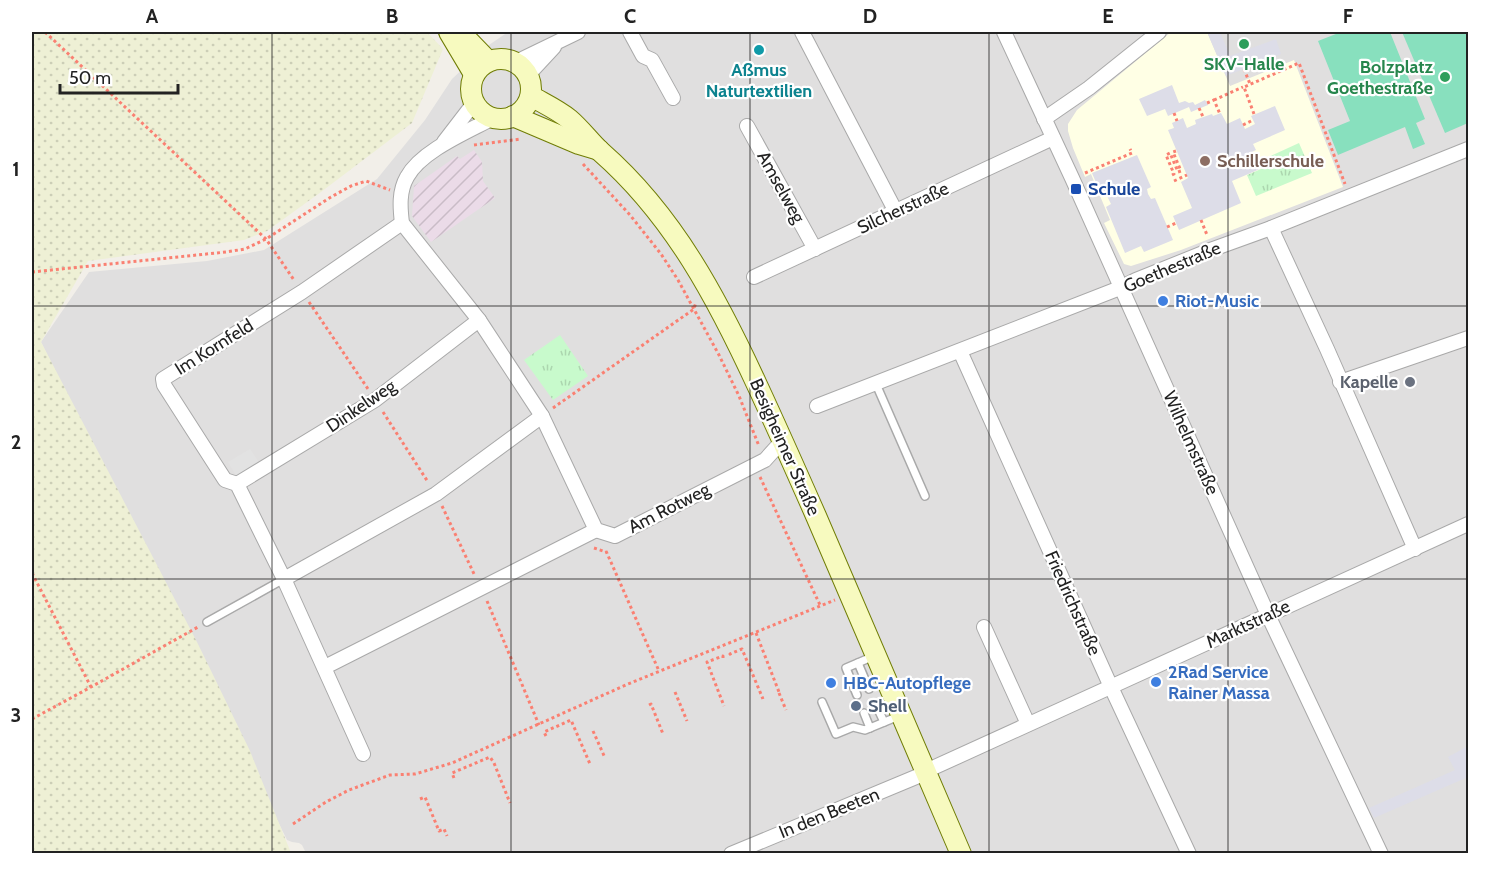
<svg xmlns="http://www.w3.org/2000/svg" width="1500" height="885" font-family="Cabin,sans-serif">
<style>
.residential{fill:#e0dfdf}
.industrial{fill:url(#industrial-furrows)}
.education{fill:#ffffe5}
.farmland{fill:url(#farmland-dots)}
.park{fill:url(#park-tufts)}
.pitch{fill:#88e0be}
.parking{fill:#e2e2e2}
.plaza{fill:#dddde8}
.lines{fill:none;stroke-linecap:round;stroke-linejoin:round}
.lane-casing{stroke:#a9a9a9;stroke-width:10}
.street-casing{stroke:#a9a9a9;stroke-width:16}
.secondary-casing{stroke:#707d05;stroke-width:22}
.path{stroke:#fa8072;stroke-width:3;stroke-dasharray:3 3;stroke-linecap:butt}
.lane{stroke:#fff;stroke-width:7}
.street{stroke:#fff;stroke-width:14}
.secondary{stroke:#f7fabf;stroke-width:20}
.grid{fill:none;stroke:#222;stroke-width:1.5;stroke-opacity:0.55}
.leisure-dot{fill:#2e9e5b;stroke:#fff;stroke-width:2}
.culture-dot{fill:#0f9aa8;stroke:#fff;stroke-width:2}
.education-dot{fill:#8d6e63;stroke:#fff;stroke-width:2}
.transit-dot{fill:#1a4fb4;stroke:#fff;stroke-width:2}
.shop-dot{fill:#3f7fe0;stroke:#fff;stroke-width:2}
.worship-dot{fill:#6b7280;stroke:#fff;stroke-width:2}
.service-dot{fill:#5c6f8a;stroke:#fff;stroke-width:2}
.labels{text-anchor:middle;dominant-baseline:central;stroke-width:4.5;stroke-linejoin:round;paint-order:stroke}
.leisure-label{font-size:18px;font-weight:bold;fill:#27864d;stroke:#fff}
.culture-label{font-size:18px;font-weight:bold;fill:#0d838f;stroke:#fff}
.education-label{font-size:18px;font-weight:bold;fill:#785e54;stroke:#fff;text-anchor:start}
.street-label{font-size:18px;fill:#222;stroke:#fff}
.transit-label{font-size:18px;font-weight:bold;fill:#164399;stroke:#fff;text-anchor:start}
.shop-label{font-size:18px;font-weight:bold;fill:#366cbe;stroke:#fff;text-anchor:start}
.worship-label{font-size:18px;font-weight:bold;fill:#5b616d;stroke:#fff;text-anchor:end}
.service-label{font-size:18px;font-weight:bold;fill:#4e5e75;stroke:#fff;text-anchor:start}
.neatline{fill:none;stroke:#222;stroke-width:2}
.grid-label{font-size:20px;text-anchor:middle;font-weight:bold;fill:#222}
</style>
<defs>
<pattern id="industrial-furrows" width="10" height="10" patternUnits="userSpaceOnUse" patternTransform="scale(1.5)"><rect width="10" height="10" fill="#ebdbe8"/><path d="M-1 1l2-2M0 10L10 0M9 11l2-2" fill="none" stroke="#c9bcc7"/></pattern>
<pattern id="farmland-dots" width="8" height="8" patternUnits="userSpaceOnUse" patternTransform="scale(1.5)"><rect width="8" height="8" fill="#eef0d5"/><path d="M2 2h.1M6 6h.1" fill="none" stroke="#ccceb7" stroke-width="1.8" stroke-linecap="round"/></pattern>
<pattern id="park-tufts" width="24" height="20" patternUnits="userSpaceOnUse" patternTransform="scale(1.5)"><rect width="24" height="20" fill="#c8facc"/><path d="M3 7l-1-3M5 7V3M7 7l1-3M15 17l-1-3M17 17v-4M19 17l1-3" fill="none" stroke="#acd6af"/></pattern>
</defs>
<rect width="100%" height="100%" fill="#f2efe9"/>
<path class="residential" d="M508,32H1468V853H306L302,845L299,843L292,842L287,840L41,342L89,272L207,261L264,250L377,179L425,120L452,79L486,47Z"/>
<path class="industrial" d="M474,150L482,162L483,181L495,198L431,242L412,216L414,186L457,156L460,159Z"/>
<path class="education" d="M1171,32H1207L1230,86L1294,60L1343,187L1181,250L1131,266L1124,264L1104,223L1110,220L1091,174L1085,177L1073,148L1068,131V124L1077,110Z"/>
<path class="farmland" d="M32,32H427L443,49L412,123L321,192L267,231L244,240L88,261L41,342L197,642L250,751L291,853H32Z"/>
<g class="park">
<path d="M1299,143L1312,173L1256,196L1247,175L1268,166L1266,158Z"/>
<path d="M560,335L588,376L553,400L524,360Z"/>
</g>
<g class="pitch">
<path d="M1341,32H1390L1425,119L1416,123L1425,144L1413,149L1405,127L1338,155L1328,130L1350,121L1318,41Z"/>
<path d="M1402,32H1468V123L1445,133Z"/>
</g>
<path class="parking" d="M250,449L260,464L237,477L228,462Z"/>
<g class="plaza">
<path d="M1207,32H1220L1230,56L1276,39L1281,54L1226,76Z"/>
<path d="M1172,85L1179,103L1185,101L1189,103L1193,102L1195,105L1205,100L1208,105L1191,112L1189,107L1168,116L1165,109L1147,116L1139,99Z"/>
<path d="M1275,106L1285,130L1253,144L1256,150L1252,152L1260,169L1232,181L1241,203L1179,230L1173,216L1192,208L1181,182L1188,178L1168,130L1174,128L1172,123L1183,118L1187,128L1196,124L1195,120L1212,114L1213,116L1221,113L1227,124L1240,118L1245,129L1255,124L1251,116Z"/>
<path d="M1137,155L1151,187L1147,189L1148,194L1151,199L1155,198L1173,240L1144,252L1141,246L1125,253L1106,207L1111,204L1107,196L1102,197L1092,173Z"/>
<path d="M1468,746V777L1374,818L1369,808L1455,770L1448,757Z"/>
</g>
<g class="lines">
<g class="lane-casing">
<g id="lane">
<path d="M876,384L925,496"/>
<path d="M207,622L284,579"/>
<path d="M858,663L869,689"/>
<path d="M857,695L846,668L874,656"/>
<path d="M822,702L836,734L853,727L865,730L899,716"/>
<path d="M877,707L884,722"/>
<path d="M864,713L870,728"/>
</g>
</g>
<g class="street-casing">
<g id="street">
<path d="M630,32L643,56L652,60L673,98"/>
<path d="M802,32L896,212"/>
<path d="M1004,32L1072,178L1268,615L1381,854"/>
<path d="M516,62L578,32"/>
<path d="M528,75L554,47"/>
<path d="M493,118C467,132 421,151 407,177C399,191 400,207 402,223L479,320L542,416L596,530L615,536L765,460L783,440"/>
<path d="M1044,119L1089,88L1159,32"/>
<path d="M747,126L815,249"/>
<path d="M444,142L474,103"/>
<path d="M1271,228L1327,349L1415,549"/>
<path d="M754,277L1053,138"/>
<path d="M960,351L1111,687L1189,854"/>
<path d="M1340,382L1468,338"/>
<path d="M817,406L1120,288L1136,280L1213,249L1271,228L1468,149"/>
<path d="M237,484L375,400L479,320"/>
<path d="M284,579L436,494L542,416"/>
<path d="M984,627L1028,724"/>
<path d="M325,667L596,530"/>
<path d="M363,754L284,579L237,484L225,480L164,385L163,379L302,292L402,223"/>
<path d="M731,854L916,777L926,771L1468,524"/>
</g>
</g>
<g class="secondary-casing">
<g id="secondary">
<path d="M449,32L474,74"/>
<path d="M460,32L488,61"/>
<circle cx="501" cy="89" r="30"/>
<path d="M531,96C543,103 558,110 569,119C581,129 590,142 601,152C674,216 718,300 758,387C778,430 797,473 816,516C865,628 913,741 961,854"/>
<path d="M513,116L579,144L599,150"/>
</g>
</g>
<g class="path">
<path d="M45,32L266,239L294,280"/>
<path d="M1244,69L1250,84"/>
<path d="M1214,100L1243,87"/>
<path d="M1207,103L1214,100L1220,114"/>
<path d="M1199,108L1203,117"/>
<path d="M1174,113L1177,121"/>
<path d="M1254,114L1244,87L1299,63L1345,184"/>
<path d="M1243,125L1253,120"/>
<path d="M474,145L521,139"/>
<path d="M583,164L630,215L661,254L678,280L719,355L739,396L759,446"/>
<path d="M1258,165L1267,161"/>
<path d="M1085,173L1132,153L1130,149"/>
<path d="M1172,175L1174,174L1166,155L1170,153L1178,172L1181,171L1173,152L1176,151"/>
<path d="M1174,181L1187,175"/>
<path d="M1201,220L1207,235"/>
<path d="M1167,227L1176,223"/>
<path d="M32,272L226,252L245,249L266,239L331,197L351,186L366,181L390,190"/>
<path d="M309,302L368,389"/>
<path d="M553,408L694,309L696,302"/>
<path d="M383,412L428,482"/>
<path d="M760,477L820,605"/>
<path d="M442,506L475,576"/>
<path d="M594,548L606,552"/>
<path d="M606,551L659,671"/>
<path d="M32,573L91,687"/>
<path d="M487,601L539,725"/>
<path d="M756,633L779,692"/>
<path d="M731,655L730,654L742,649L763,699"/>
<path d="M723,658V656L707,662L724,706"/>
<path d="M675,692L687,721"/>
<path d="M779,693L786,710"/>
<path d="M649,705L651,704L663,734"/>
<path d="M32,719L91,687L198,627"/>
<path d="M593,731L605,758"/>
<path d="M546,736L544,732L571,720L590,764"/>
<path d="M454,778L452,773L490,757L494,763L510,803"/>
<path d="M420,799L425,797L439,831L444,829L447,836"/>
<path d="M293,824L326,802L349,790L390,775L415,774L452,763L628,684L835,600"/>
</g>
<use href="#lane" class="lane"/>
<use href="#street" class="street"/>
<use href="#secondary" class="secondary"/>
</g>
<path class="grid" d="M272,32V854M511,32V854M750,32V854M989,32V854M1228,32V854M32,306H1468M32,579H1468"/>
<g class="leisure-dot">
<circle cx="1244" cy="44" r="6"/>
<circle cx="1445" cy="77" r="6"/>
</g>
<circle class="culture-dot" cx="759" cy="50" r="6"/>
<circle class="education-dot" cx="1205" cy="161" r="6"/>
<rect class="transit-dot" x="1070" y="183" width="12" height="12" rx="3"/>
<g class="shop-dot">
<circle cx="1163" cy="301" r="6"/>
<circle cx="1156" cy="682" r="6"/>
<circle cx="831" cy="683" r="6"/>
</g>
<circle class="worship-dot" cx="1410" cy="382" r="6"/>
<circle class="service-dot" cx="856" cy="706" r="6"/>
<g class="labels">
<g class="leisure-label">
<text x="1244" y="64">SKV-Halle</text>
<text x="1433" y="67" text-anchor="end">Bolzplatz<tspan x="1433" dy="21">Goethestraße</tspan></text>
</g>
<g class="culture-label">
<text x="759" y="70">Aßmus<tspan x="759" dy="21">Naturtextilien</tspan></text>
</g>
<g class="education-label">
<text x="1217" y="161">Schillerschule</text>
</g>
<g class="street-label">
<text transform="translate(781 187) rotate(61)">Amselweg</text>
<text transform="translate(903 208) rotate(-25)">Silcherstraße</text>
<text transform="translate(1172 267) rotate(-23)">Goethestraße</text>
<text transform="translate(214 347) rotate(-32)">Im Kornfeld</text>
<text transform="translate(361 406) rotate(-34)">Dinkelweg</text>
<text transform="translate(1191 443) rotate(66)">Wilhelmstraße</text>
<text transform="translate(785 447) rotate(66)">Besigheimer Straße</text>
<text transform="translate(669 508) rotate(-27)">Am Rotweg</text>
<text transform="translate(1073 603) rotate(66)">Friedrichstraße</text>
<text transform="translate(1248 624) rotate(-25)">Marktstraße</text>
<text transform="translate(829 813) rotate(-22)">In den Beeten</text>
</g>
<g class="transit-label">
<text x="1088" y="189">Schule</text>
</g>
<g class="shop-label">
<text x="1175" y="301">Riot-Music</text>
<text x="1168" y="672">2Rad Service<tspan x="1168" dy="21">Rainer Massa</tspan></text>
<text x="843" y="683">HBC-Autopflege</text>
</g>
<g class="worship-label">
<text x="1398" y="382">Kapelle</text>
</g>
<g class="service-label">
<text x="868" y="706">Shell</text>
</g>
</g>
<rect width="1500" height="885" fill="none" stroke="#ffffff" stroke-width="66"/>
<path d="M60 84v9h118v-9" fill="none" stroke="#222222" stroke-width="3"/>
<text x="69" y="84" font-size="18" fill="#222222" stroke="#ffffff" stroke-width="4.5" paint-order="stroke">50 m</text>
<rect x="33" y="33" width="1434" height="819" class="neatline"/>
<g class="grid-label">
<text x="152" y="23">A</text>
<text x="392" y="23">B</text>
<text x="630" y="23">C</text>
<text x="870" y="23">D</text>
<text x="1108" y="23">E</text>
<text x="1348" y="23">F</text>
<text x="16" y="176">1</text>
<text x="16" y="449">2</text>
<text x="16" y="722">3</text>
</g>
</svg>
